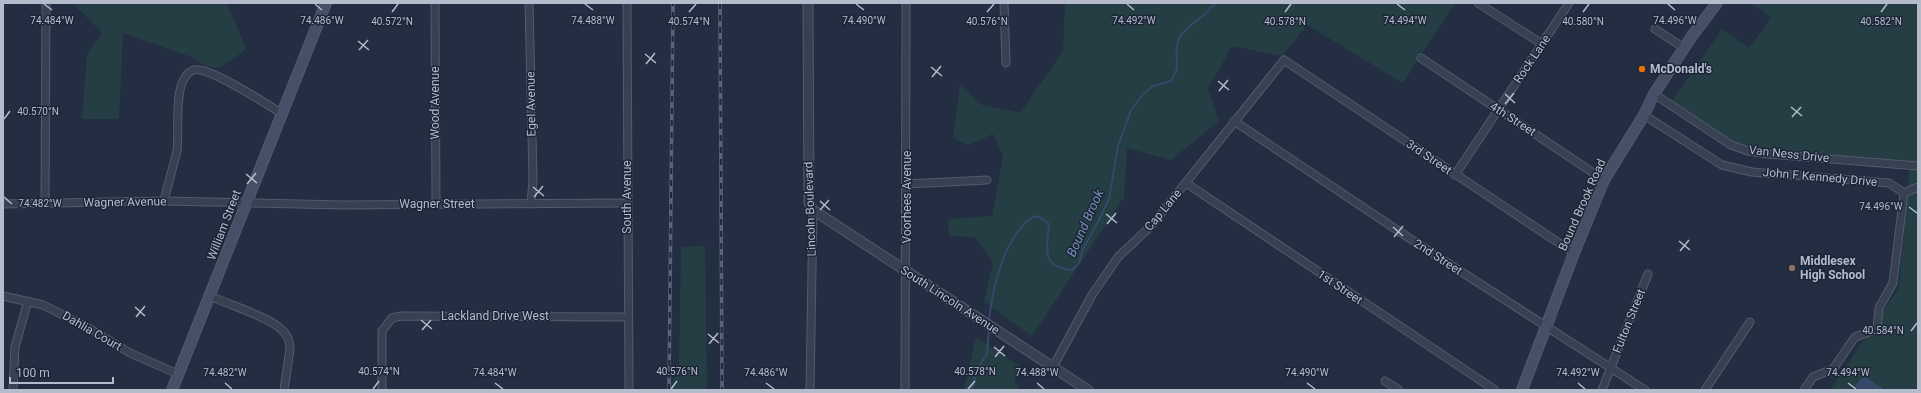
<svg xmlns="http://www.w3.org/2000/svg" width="1921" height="393" font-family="Roboto,sans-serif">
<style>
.green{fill:#253e43}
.water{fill:#35486a}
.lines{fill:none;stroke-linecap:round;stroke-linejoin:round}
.stream{stroke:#35486a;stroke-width:2}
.minor-casing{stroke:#525c6c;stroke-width:9}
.tertiary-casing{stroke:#525c6c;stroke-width:11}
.secondary-casing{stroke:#525c6c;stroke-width:12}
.minor{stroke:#374151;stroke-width:7}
.tertiary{stroke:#374151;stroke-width:9}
.secondary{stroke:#454f65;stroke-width:10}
.rail-casing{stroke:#596479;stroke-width:3.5}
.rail{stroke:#1c2637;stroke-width:2;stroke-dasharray:6;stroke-linecap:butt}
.ticks{fill:none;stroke:#b4bccc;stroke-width:1.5}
.food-dot{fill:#e8710a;stroke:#1c2637;stroke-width:1.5}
.education-dot{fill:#8d6e63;stroke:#1c2637;stroke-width:1.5}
.labels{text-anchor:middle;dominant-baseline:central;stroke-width:3;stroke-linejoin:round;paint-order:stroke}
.street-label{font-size:12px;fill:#b4bccc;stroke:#1c2637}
.poi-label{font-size:12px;font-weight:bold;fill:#b4bccc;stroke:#1c2637;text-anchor:start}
.water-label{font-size:13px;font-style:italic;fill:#798fb6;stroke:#1c2637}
.ticks-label{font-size:10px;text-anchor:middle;fill:#b4bccc;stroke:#1c2637;stroke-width:3;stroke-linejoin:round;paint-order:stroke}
</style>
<rect width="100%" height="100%" fill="#232e42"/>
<g class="green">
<path d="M73,3H227L246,49C226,64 217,77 194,58L123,33L119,119H82L87,54L102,33Z"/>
<path d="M1065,3H1455L1403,83L1307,25L1282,56L1232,46L1208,89L1219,121L1171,160L1127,148L1124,197L1032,336L984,302L993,262L974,237L949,236L948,219L992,216L1003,157L993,134L968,145L953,138L960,85L982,105L1020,113L1063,51Z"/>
<path d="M1751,3H1918V390H1830L1899,288L1910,164L1739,145L1672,101L1722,29L1749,48L1771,18Z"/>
<path d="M705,246L707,390H667L679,370L681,247Z"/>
<path d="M976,337L1020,366L1014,380L1020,390H964Z"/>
</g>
<path class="water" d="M1863,375L1880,387H1883L1881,390H1860L1855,387Z"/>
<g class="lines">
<g class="stream">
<path d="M989,322C992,288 1004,236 1034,216L1041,218L1049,224C1047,249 1040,267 1072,270L1079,263L1083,249L1099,220L1109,199L1118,146L1131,110L1144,93L1153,86L1171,81C1173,77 1177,72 1177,67C1177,58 1175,47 1179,39C1187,23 1206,18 1215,3"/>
<path d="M972,390L977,369L987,354L989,329"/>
</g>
<g class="minor-casing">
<g id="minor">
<path d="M435,3L436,203"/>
<path d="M529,3L533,179L531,204"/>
<path d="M627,3L629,390"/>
<path d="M1004,3L1006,63"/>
<path d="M1478,3L1542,44"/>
<path d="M1655,29L1684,48"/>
<path d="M1421,58L1604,180"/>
<path d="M1654,94L1731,145L1748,151L1768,154L1918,166"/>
<path d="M1644,115L1722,165L1752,172L1889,183L1904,193"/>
<path d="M1234,121L1412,240L1645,390"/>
<path d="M1455,175L1569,3"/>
<path d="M1186,183L1495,390"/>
<path d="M907,184L987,180"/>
<path d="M1904,193L1918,187"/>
<path d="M164,201C168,184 173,167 177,151C180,133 171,77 194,70C209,66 266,104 281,113"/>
<path d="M45,203L46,3"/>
<path d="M3,204L164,201L343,205L627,203"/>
<path d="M3,296L43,305L87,327L130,353L178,374"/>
<path d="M210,296C227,304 269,317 281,329C287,334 290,342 290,349L284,390"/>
<path d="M1053,367L1092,295L1118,257L1151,226L1284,60L1574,253"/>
<path d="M1385,381L1399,390"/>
<path d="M13,390L15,347L28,301"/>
<path d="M382,390V331L392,318L401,316L628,317"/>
<path d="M810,390L813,210"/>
<path d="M905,390L906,3"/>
<path d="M1602,390L1648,274"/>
<path d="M1705,390L1750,322"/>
<path d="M1804,390L1813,377L1833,369L1855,337L1877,329L1879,308L1893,283L1904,193"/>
</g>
</g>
<g class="tertiary-casing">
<path id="tertiary" d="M808,3L809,203L813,210L1088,390"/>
</g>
<g class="secondary-casing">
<g id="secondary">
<path d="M172,390L326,3"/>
<path d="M1522,390L1574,253L1604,180L1644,115L1654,94L1692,36L1717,3"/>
</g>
</g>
<use href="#minor" class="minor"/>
<use href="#tertiary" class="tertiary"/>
<use href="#secondary" class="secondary"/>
<g class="rail-casing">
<g id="rail">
<path d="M720,3L722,390"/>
<path d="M669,390L673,3"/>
</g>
</g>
<use href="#rail" class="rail"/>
</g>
<path class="ticks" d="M44,4L52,10M315,4L322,10M585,4L593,10M856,4L864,10M1127,4L1134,10M1397,4L1405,10M1668,4L1675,10M392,12L398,4M689,12L696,4M987,12L994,4M1285,12L1291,4M1583,12L1589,4M1881,12L1887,4M358,41L369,50M359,50L368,40M645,54L656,63M646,64L655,53M931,67L942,76M932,77L941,66M1218,81L1229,90M1219,91L1228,80M1505,94L1515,103M1505,104L1514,93M1791,107L1802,116M1792,117L1801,107M4,119L10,111M246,174L257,183M247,184L256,173M533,187L544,196M4,197L12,204M534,197L543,186M820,201L830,210M1909,207L1917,213M820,210L829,200M1106,214L1117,223M1107,224L1116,213M1393,227L1403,236M1394,237L1403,226M1679,241L1690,250M1680,251L1689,240M135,307L145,316M136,317L145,306M421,320L432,329M422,330L431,320M1911,331L1917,323M708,334L719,343M709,344L718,333M994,347L1005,356M995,357L1004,346M225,383L232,389M495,383L503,389M766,383L774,389M1037,383L1044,389M1307,383L1315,389M1578,383L1585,389M1848,383L1856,389M373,389L379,381M671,389L677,381M968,389L975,381"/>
<circle class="food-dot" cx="1642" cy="69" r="4"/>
<circle class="education-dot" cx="1792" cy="268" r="4"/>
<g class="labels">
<g class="street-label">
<text transform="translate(1532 59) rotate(-56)">Rock Lane</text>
<text transform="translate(435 103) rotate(-90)">Wood Avenue</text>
<text transform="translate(531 104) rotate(-91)">Egel Avenue</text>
<text transform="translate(1513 119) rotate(33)">4th Street</text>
<text transform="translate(1789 154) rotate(6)">Van Ness Drive</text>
<text transform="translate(1429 157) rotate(34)">3rd Street</text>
<text transform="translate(1820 177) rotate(5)">John F Kennedy Drive</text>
<text transform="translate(627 197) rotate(-90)">South Avenue</text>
<text transform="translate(907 197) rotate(-90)">Voorhees Avenue</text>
<text transform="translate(125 202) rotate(-1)">Wagner Avenue</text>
<text x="437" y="204">Wagner Street</text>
<text transform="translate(1582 205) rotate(-66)">Bound Brook Road</text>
<text transform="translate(810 209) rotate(-92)">Lincoln Boulevard</text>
<text transform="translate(1163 210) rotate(-50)">Cap Lane</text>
<text transform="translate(224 225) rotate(-69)">William Street</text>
<text transform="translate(1438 257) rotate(33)">2nd Street</text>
<text transform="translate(1340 287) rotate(34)">1st Street</text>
<text transform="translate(950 300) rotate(33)">South Lincoln Avenue</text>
<text x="495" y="316">Lackland Drive West</text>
<text transform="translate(1629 321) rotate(-68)">Fulton Street</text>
<text transform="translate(92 331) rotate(30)">Dahlia Court</text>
</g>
<g class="poi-label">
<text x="1650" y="69">McDonald's</text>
<text x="1800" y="261">Middlesex<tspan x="1800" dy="14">High School</tspan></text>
</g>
<g class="water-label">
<text transform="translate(1085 223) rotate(-66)">Bound Brook</text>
</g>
</g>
<g class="ticks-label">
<text x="52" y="24">74.484°W</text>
<text x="322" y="24">74.486°W</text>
<text x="593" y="24">74.488°W</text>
<text x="864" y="24">74.490°W</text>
<text x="1134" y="24">74.492°W</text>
<text x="1405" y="24">74.494°W</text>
<text x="1675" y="24">74.496°W</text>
<text x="392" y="25">40.572°N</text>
<text x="689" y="25">40.574°N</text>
<text x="987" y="25">40.576°N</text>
<text x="1285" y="25">40.578°N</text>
<text x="1583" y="25">40.580°N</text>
<text x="1881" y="25">40.582°N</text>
<text x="38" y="115">40.570°N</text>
<text x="40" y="207">74.482°W</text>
<text x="1881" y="210">74.496°W</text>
<text x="1883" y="334">40.584°N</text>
<text x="379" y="375">40.574°N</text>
<text x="677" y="375">40.576°N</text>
<text x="975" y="375">40.578°N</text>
<text x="225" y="376">74.482°W</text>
<text x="495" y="376">74.484°W</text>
<text x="766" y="376">74.486°W</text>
<text x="1037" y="376">74.488°W</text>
<text x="1307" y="376">74.490°W</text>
<text x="1578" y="376">74.492°W</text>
<text x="1848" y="376">74.494°W</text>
</g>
<rect width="1921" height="393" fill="none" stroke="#b4bccc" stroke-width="8"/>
<path d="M10 377v6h103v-6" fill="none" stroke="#b4bccc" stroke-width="2"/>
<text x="16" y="377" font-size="12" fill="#b4bccc" stroke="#1c2637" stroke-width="3" paint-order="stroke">100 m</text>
</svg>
